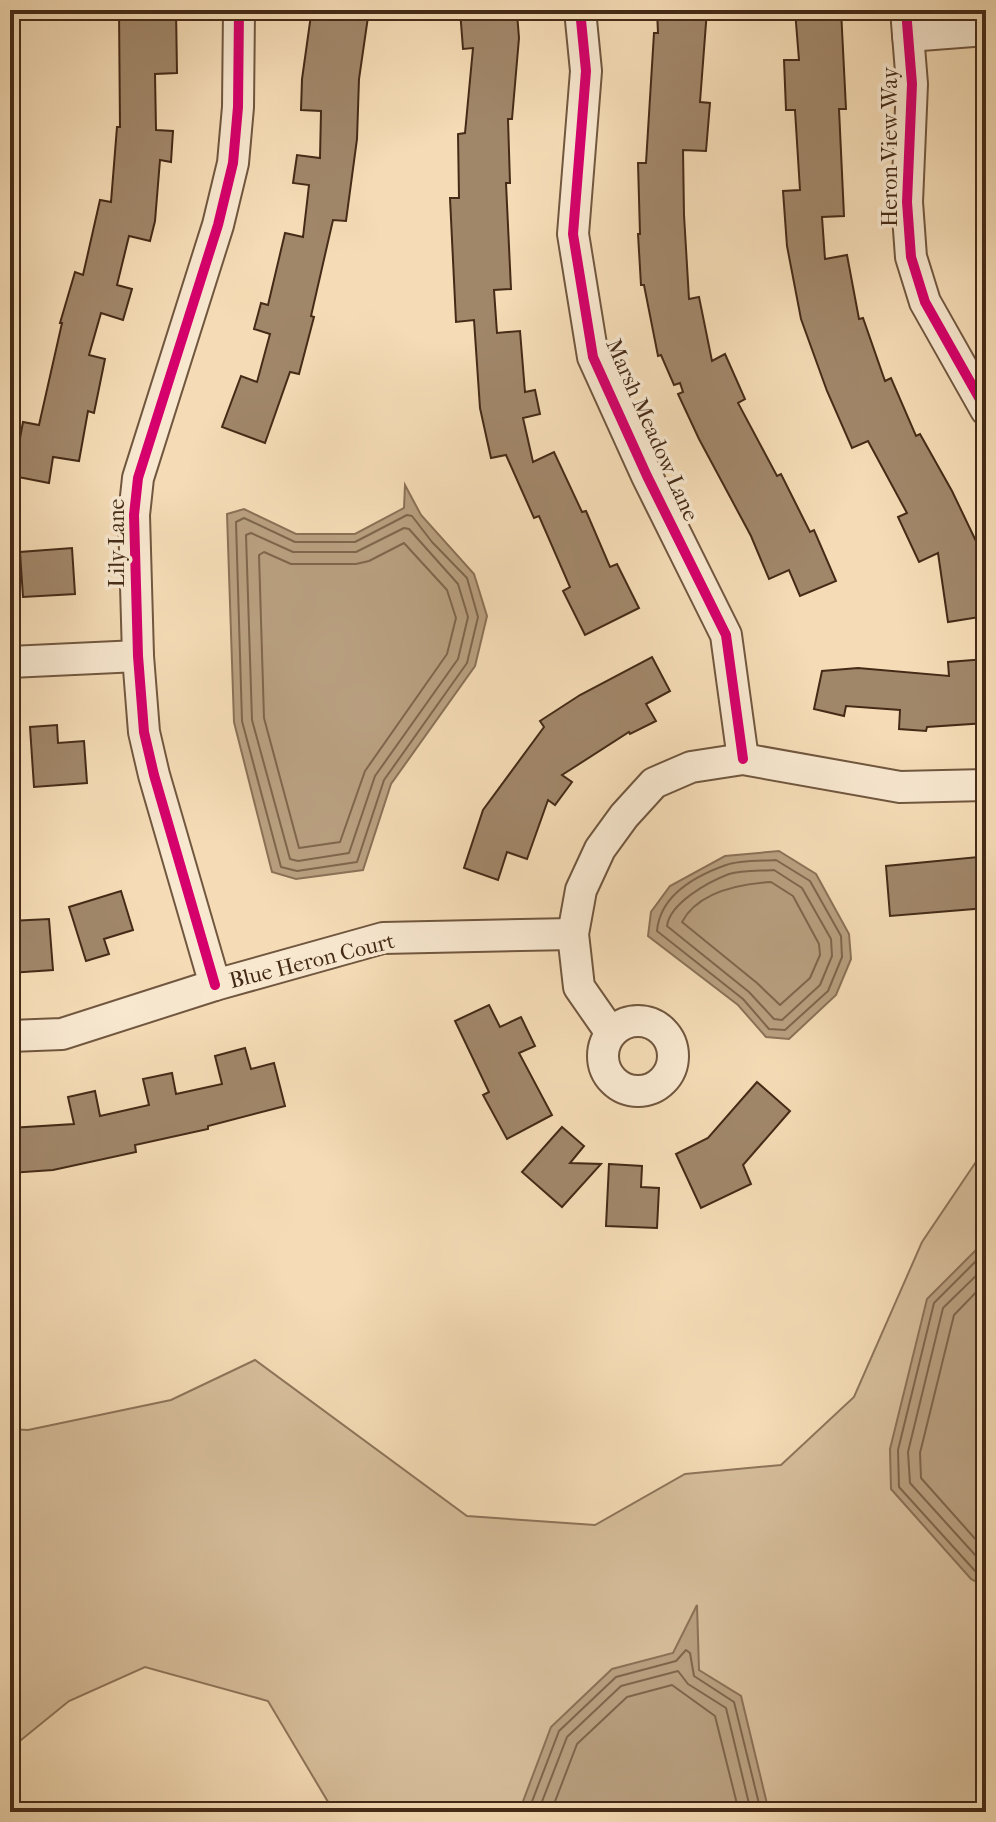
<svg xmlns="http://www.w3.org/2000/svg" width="996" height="1822" font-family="'IM FELL French Canon',serif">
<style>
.green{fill:#d7be9b;stroke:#8e7459;stroke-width:2}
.water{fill:#b9a080;stroke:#8b7156;stroke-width:2}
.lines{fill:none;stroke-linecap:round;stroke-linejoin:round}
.shore{stroke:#7f664c;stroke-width:2}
.building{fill:#a1876a;stroke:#452b17;stroke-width:2}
.minor-casing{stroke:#71573f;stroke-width:34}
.minor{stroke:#f8e8d0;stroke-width:30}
.cycleway-casing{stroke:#f8e8d0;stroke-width:15}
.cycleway{stroke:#d6006c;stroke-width:10}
.labels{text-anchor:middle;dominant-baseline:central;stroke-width:7;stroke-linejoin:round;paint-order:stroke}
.street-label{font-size:22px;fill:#452b17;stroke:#f8e8d0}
</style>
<rect width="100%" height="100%" fill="#f5dcb6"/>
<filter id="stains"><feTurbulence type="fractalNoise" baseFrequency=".0025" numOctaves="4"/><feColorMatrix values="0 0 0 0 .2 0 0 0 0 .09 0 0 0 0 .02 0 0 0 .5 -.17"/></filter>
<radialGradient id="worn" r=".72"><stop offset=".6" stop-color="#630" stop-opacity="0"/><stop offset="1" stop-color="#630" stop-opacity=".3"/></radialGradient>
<path class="green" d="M986,1147V1812H334L268,1701L145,1667L69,1701L10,1749V1429L28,1430L171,1400L255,1360L467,1516L595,1525L685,1474L781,1465L854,1397L922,1242Z"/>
<g class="water">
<path d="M405,485L421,515L474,574L487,616L475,666L391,784L363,870L296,879L272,872L234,722L227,514L244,509L296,534H355L404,508Z"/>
<path d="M779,851L816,874L849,934L851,959L836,995L789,1039L766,1037L738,1005L648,936L651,912L670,886L725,856Z"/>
<path d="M986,1240V1587L971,1579L891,1489L890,1449L927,1299Z"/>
<path d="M697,1605L699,1670L741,1696L769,1812H519L551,1727L612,1669L673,1653Z"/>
</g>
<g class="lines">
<g class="shore">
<path d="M407,515L412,516L432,542L467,578L478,617L467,663L384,780L357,862L297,871L281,867L242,721L236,522L244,518L295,542H355Z"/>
<path d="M404,528L409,529L458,584L468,617L458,659L375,776L349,853L298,861L290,859L252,720L246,535L251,533L293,552H356Z"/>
<path d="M404,543L447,590L456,618L447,654L365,771L340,842L299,848L264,718L259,555L264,552L291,564H356L369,561Z"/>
<path d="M776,860L810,881L841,936L842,957L828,991L785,1030L769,1029L743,999L657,931C660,896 695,876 726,865C740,860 761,861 776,860Z"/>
<path d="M774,870L802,888L831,939L832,956L820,985L782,1020L774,1019L749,992L667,926C670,903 708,882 729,874C742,870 760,871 774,870Z"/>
<path d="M771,882L793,896L819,944L820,955L810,978L780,1005L757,983L682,922C698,892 740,884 771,882Z"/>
<path d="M986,1251L934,1303L898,1450L899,1487L976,1572L986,1578"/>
<path d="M986,1266L943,1308L908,1452L910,1483L986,1567"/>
<path d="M986,1282L954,1315L920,1453L921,1478L986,1551"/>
<path d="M528,1812L559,1731L616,1677L676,1661L686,1650L690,1653L694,1676L734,1702L761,1812"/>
<path d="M538,1812L567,1737L621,1686L678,1671L688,1684L726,1708L751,1812"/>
<path d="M551,1812L577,1744L627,1697L672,1685L715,1716L739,1812"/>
</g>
</g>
<g class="building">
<path d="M119,10H176L177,73L155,74L156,130L173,131L171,162L160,160L155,221L150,241L129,236L117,285L132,289L123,320L101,313L89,355L105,359L94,413L88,411L79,461L53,457L49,483L13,476L23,422L39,425L62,323H60L75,272L83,275L100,200L111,202L117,127H120Z"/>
<path d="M329,10H369L359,79L357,139L346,221L333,220L311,316L314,317L299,374L290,372L265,443L222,427L241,376L257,382L270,334L254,329L261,303L268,305L285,233L303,237L309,185L293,183L297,155L320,158L321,111L301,110L302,79L311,15L328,18Z"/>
<path d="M460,10H495L496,14L517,13L519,38L512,119H508L510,183H506L511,289L494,290L497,333L520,331L525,392L535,390L540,414L523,418L533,462L554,452L582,512L586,511L610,567L617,564L639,608L585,635L563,591L570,587L539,516L534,518L506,455L491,458L480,408L474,320L456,322L450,198H459L458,134L465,133L473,48L463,49Z"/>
<path d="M657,10H707L700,102L710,103L706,151L683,150L684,215L689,299L699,297L712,361L725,354L745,399L738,403L777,476L781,474L810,532L814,530L836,581L800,596L789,570L769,579L751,536L699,439L678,394L683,392L680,383L674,385L661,355L658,356L644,285H641L638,234H640L638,163H646L654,33H658Z"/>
<path d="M795,10H841L846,109H839L844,216L822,217L825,259L847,255L859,319L863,318L885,381L891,378L916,436L920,434L952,491L986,562V616L948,622L938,553L919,562L898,517L907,513L868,441L852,448L827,391L801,319L787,246L783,191L800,190L795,110H786L784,60H799Z"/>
<path d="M72,548L75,594L23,597L20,552Z"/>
<path d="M652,657L670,691L646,704L656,721L630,734L629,732L562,775L572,782L555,805L548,800L527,859L507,852L498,880L464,868L483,810L544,727L540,721L580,695Z"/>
<path d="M986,659V723L927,727L926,731L899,729L900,710L846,706L844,716L814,709L822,671L858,668L949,676L948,662Z"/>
<path d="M57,725L58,743L84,741L87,783L34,787L30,727Z"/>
<path d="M978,857V863H986V908L890,916L886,866Z"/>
<path d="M121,891L133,930L104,939L109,954L86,961L69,907Z"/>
<path d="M49,919L53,970L10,973V921Z"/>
<path d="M489,1005L500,1027L521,1017L535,1046L519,1053L552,1115L507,1139L483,1095L489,1092L455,1021Z"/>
<path d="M245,1048L251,1069L274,1063L285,1106L208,1126V1129L135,1145L136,1152L53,1170L10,1173V1128L74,1124L68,1097L95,1091L100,1116L149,1105L143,1079L172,1073L176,1094L222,1084L215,1056Z"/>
<path d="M757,1082L790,1111L743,1165L751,1184L701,1208L676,1154L708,1138Z"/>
<path d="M562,1127L584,1146L570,1163L601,1164L562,1207L522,1172Z"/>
<path d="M609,1164L642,1166L641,1187L659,1188L657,1228L606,1226Z"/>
</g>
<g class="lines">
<g class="minor-casing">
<g id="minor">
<path d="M580,10L586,71L573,234L593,357L647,476L726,635L743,759"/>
<path d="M906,10L912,84L907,202L911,257L925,302L986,410"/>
<path d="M908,36L986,30"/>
<path d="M10,662L138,656"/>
<path d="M215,985L154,775L144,732L138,656L134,515L138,478L218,225L233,163L238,107L239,10"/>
<circle cx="638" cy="1056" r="35"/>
<path d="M611,1033L579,987L573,934L581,890L600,849L624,816L654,783L691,767L743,759L900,787L986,785"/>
<path d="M10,1036L62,1034L215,985L383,938L573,934"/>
</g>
</g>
<use href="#minor" class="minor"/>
<g class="cycleway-casing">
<g id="cycleway">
<path d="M580,10L586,71L573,234L593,357L647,476L726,635L743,759"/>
<path d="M906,10L912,84L907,202L911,257L925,302L986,410"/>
<path d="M215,985L154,775L144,732L138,656L134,515L138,478L218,225L233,163L238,107L239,10"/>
</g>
</g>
<use href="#cycleway" class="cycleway"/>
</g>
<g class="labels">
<g class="street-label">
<text transform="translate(890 147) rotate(-90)">Heron View Way</text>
<text transform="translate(652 430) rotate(66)">Marsh Meadow Lane</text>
<text transform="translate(117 543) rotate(-90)">Lily Lane</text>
<text transform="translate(312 961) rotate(-14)">Blue Heron Court</text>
</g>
</g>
<rect width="996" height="1822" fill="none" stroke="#f5dcb6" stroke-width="40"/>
<rect x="12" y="12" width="972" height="1798" fill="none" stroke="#452b17" stroke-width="4"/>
<rect x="20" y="20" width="956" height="1782" fill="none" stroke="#452b17" stroke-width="2"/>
<rect width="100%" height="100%" filter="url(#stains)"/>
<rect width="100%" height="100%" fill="url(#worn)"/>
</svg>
